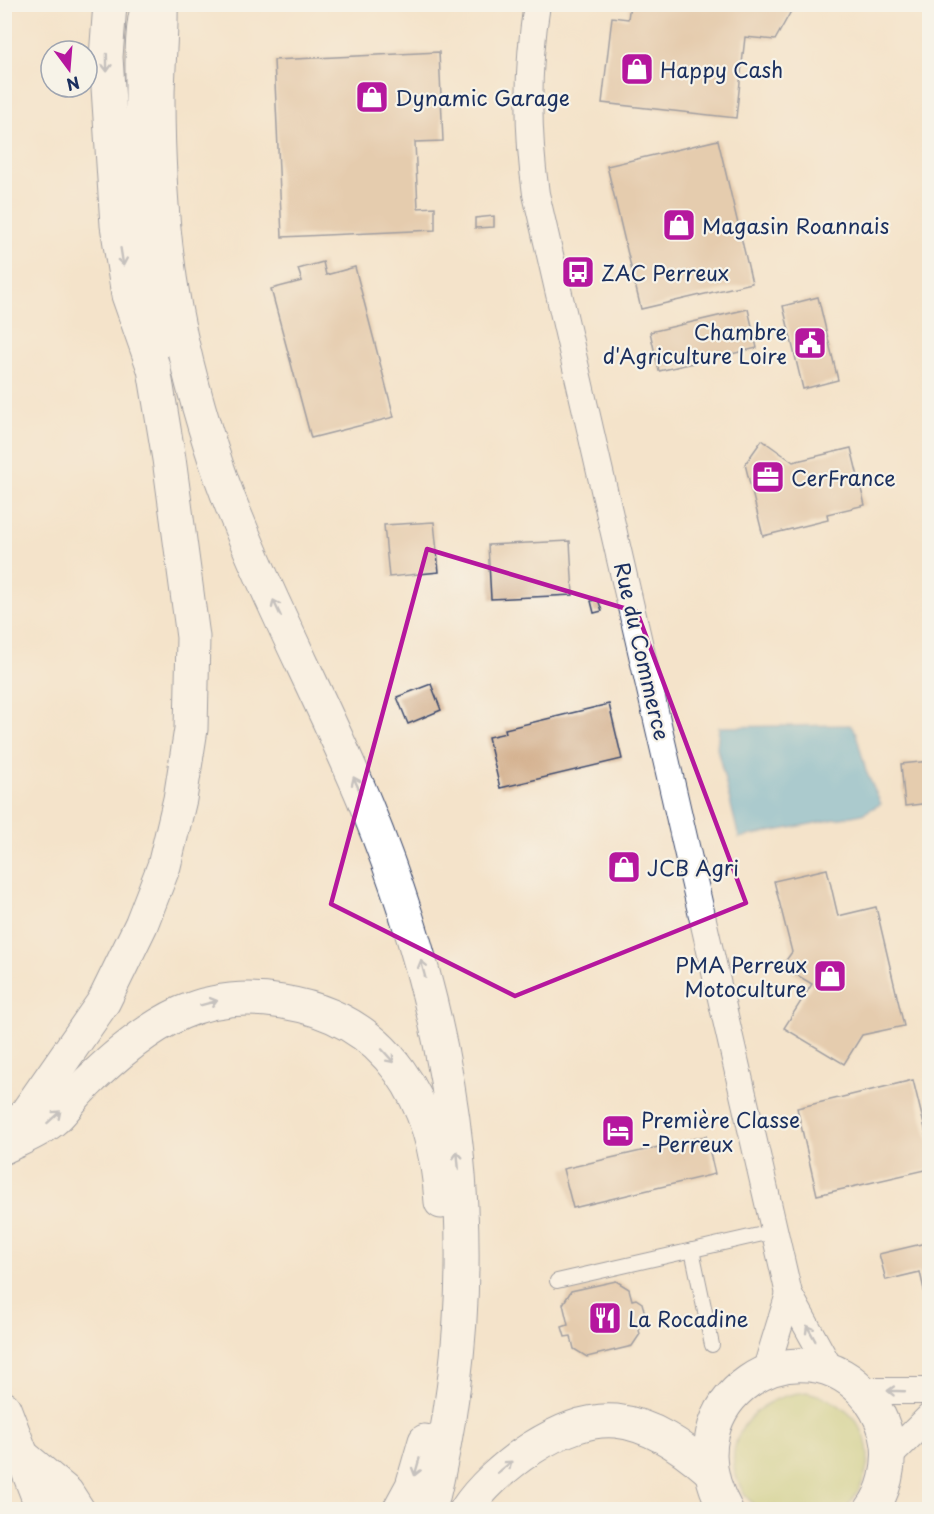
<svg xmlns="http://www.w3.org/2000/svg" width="934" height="1514" font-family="'Playpen Sans',sans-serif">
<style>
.green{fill:#b6c669;stroke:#687a64;stroke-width:1.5}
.water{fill:#52acd0;stroke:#366e97;stroke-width:1.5}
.building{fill:#d3af8c}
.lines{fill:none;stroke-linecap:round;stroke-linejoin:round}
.lane-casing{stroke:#3c4a6e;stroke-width:16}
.street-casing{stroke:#3c4a6e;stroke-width:28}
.secondary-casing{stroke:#3c4a6e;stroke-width:35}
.highway-casing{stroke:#3c4a6e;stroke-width:35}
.lane{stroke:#fff;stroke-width:14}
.street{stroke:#fff;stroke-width:26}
.secondary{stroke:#fff;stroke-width:33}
.highway{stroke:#fff;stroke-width:33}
.oneway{stroke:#8d97ae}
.marked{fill:none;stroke:#b5179e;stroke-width:4.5;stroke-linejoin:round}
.labels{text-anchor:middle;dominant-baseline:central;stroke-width:4.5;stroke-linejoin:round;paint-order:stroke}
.poi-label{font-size:21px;fill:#1b2f5e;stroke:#f7f3e8;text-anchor:start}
.street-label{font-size:21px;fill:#1b2f5e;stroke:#f7f3e8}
</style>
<rect width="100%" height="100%" fill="#f7f3e8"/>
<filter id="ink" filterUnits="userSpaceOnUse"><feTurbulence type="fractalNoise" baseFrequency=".0167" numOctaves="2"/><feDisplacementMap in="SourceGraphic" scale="12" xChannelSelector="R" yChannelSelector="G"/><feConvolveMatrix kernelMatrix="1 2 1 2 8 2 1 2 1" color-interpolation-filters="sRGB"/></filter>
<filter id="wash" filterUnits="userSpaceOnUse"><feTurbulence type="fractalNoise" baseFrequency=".008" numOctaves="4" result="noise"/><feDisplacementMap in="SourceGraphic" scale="24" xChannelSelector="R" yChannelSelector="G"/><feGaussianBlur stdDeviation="1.35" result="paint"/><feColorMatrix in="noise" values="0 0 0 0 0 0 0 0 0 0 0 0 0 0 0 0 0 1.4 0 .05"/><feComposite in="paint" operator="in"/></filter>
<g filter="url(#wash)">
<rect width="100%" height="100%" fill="#f4e3ca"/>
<path class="green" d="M807,1392C868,1406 888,1462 845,1509H758C707,1463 742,1396 807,1392Z"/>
<path class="water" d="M850,725L856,733L866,771L881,804L862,814L739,838L717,748L719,727Z"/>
<g id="blocks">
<g class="building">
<path d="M630,4H795L775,40L745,37L736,118L602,103L612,17L628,19Z"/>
<path d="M439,52L443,141L415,142L418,208L435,207V230L282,237L274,60Z"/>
<path d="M718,140L752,283L641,309L607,166Z"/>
<path d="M494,216V227L475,228V218Z"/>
<path d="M323,262L326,275L355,267L394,417L311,438L271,289L302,281L298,269Z"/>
<path d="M818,297L838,380L803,389L783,306Z"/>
<path d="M748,309L757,348L659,371L650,332Z"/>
<path d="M762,440L793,462L851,448L865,505L827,514L828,520L763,536L745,464Z"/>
<path d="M434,522L439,572L389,577L384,525Z"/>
<path d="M570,541L573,595L491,599L488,545Z"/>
<path d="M598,599L602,611L594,613L591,601Z"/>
<path d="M431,684L441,710L408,724L397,697Z"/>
<path d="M609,704L622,759L500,788L488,737L506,733L505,729Z"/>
<path d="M930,761V803L905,806L901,764Z"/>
<path d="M827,869L838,916L876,907L904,1026L862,1035L844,1064L784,1028L812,984L782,966L792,952L774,881Z"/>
<path d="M913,1080L930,1149V1169L817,1195L797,1108Z"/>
<path d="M706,1136L715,1174L573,1208L563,1169Z"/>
<path d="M930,1242V1312H929L920,1272L886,1280L879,1254Z"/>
<path d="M616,1281L629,1289L632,1300L636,1299L642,1303L645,1314L642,1321L637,1322L640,1334L632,1346L587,1357L574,1349L571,1336L565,1337L562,1327L568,1325L563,1304L571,1291Z"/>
</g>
</g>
</g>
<g filter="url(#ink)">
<use href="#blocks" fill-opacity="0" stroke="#3c4a6e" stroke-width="1.5"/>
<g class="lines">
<g class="lane-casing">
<g id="lane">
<path d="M692,1250L712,1345"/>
<path d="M557,1281L776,1231"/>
</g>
</g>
<g class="street-casing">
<g id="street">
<path d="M537,4C527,67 527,131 536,194L789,1294L832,1372"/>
<path d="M765,1372L789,1294"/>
<path d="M862,1391H930"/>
<path d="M889,1457L930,1416"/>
</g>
</g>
<g class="secondary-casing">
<g id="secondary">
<path d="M148,4C141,30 142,60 142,86C141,173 156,259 154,346"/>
<path d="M4,1145L104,1001L141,925L164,866L180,799L191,729L193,637L169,459L154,369L128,295L117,225L106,57L110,4"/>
<path d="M726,1510C663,1398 803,1315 869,1399C879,1413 886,1428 888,1445C890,1467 885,1492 871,1510"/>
</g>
</g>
<g class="highway-casing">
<g id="highway">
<path d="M161,4C162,36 158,67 158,98C158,187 165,277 187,363C200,415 216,469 237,519C276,616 326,708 366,805C461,1038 492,1263 430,1510"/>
<path d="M4,1147C20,1139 39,1132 52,1121C64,1112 72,1097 83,1087C111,1059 144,1030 181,1013C215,998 248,996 283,1002C389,1019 435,1102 441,1202"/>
<path d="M4,1408L43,1510"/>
<path d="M24,1457L67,1493L78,1510"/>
<path d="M399,1510L412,1486L425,1441"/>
<path d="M466,1510C493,1469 564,1416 616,1421C652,1425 683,1447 709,1470"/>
</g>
</g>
<use href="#lane" class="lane"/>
<use href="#street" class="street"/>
<use href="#secondary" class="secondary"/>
<use href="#highway" class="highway"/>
</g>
<defs><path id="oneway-shaft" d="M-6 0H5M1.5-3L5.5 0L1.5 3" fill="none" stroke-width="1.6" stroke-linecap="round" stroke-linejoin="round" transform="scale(1.5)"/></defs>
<g class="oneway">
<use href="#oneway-shaft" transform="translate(107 63) rotate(89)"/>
<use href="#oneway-shaft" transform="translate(122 257) rotate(81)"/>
<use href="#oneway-shaft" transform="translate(277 608) rotate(-115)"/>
<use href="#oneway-shaft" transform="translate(357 785) rotate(-114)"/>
<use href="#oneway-shaft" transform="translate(423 969) rotate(-105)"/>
<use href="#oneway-shaft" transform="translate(209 1003) rotate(-15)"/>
<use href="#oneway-shaft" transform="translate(388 1056) rotate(48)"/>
<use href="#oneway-shaft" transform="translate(54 1117) rotate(-42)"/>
<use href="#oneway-shaft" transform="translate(458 1160) rotate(-95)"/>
<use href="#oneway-shaft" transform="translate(811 1333) rotate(-119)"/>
<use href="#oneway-shaft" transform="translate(896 1391) rotate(-178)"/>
<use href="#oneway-shaft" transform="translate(417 1467) rotate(106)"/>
<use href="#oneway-shaft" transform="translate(505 1467) rotate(-39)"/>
</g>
</g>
<path d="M0 0H934V1514H0ZM427,549L637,612L746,903L515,996L331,904Z" fill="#f4e3ca" fill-opacity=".55" fill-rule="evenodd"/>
<path class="marked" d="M427,549L637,612L746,903L515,996L331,904Z"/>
<defs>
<g id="shop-square" transform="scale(1.725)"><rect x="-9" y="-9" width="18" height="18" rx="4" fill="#b5179e" stroke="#f7f3e8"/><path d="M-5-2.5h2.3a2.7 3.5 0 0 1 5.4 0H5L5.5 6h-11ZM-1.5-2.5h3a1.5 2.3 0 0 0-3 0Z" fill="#fff"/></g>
<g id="bus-square" transform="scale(1.725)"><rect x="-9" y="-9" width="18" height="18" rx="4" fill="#b5179e" stroke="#f7f3e8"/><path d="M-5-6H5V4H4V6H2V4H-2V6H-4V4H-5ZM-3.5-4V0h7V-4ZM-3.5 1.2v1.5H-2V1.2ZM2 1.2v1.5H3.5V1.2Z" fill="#fff"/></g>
<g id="civic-square" transform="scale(1.725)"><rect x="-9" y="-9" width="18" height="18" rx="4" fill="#b5179e" stroke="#f7f3e8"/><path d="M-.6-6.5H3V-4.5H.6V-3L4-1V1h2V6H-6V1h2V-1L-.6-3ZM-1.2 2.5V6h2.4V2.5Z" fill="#fff"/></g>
<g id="office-square" transform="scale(1.725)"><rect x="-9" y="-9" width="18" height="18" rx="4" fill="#b5179e" stroke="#f7f3e8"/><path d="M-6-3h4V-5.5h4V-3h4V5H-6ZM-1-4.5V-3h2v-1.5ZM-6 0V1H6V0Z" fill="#fff"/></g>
<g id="hotel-square" transform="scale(1.725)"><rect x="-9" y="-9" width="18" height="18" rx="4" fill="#b5179e" stroke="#f7f3e8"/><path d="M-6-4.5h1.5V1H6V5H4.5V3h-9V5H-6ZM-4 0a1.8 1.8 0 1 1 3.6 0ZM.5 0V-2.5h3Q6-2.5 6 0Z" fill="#fff"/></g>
<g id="restaurant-square" transform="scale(1.725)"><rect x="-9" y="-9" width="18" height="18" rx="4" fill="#b5179e" stroke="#f7f3e8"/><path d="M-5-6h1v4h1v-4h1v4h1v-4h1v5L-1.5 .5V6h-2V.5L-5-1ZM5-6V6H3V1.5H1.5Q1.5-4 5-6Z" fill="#fff"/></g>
</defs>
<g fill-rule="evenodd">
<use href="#shop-square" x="637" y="69"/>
<use href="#shop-square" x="372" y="97"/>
<use href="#shop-square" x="679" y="225"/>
<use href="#bus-square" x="578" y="272"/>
<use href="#civic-square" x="810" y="343"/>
<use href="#office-square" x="768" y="477"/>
<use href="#shop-square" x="624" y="867"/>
<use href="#shop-square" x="830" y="976"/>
<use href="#hotel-square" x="618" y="1131"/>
<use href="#restaurant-square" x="605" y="1318"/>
</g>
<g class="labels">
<g class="poi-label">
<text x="660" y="69">Happy Cash</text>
<text x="395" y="97">Dynamic Garage</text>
<text x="702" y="225">Magasin Roannais</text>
<text x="601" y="272">ZAC Perreux</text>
<text x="787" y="331" text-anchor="end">Chambre<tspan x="787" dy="24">d'Agriculture Loire</tspan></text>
<text x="791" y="477">CerFrance</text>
<text x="647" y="867">JCB Agri</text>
<text x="807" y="964" text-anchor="end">PMA Perreux<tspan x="807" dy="24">Motoculture</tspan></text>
<text x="641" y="1119">Première Classe<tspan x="641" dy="24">- Perreux</tspan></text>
<text x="628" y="1318">La Rocadine</text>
</g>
<g class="street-label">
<text transform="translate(643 651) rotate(77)">Rue du Commerce</text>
</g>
</g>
<rect width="934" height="1514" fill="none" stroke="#f7f3e8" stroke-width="24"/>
<g transform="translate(69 69) rotate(164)"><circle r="28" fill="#f7f3e8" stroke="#9fa5b1" stroke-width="1.5"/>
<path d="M0-4.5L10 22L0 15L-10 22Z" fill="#b5179e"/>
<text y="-9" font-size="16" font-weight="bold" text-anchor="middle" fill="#1b2f5e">N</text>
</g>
</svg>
